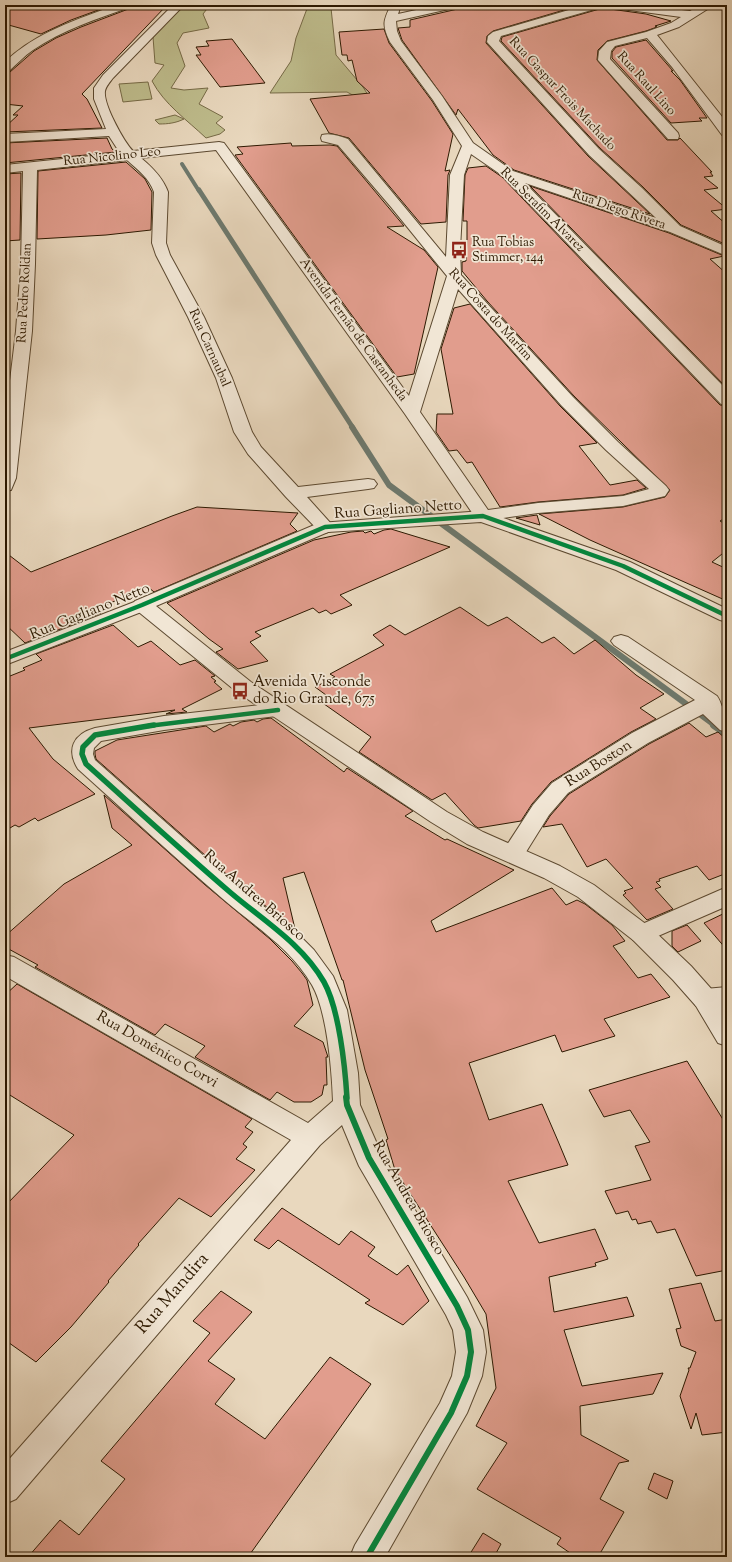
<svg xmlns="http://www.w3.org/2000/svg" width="732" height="1562" font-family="'Sorts Mill Goudy',serif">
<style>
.green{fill:#bebc8c;stroke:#766a46}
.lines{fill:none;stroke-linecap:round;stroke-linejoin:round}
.stream-far3{stroke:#6d796e;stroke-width:4}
.stream-far2{stroke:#6d796e;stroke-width:5}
.stream-far1{stroke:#6d796e;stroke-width:6}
.stream{stroke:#6d796e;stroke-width:8}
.building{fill:#e19d8d;stroke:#2d1901}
.minor-casing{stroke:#5c4930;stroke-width:2}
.tertiary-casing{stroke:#5c4930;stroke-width:2}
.minor{fill:#f1e6d5;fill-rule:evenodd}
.tertiary{fill:#f1e6d5;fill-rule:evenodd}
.cycleway-far2-casing{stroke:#f1e6d5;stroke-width:6}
.cycleway-far1-casing{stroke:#f1e6d5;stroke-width:8}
.cycleway-casing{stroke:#f1e6d5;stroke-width:9}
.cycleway-far2{stroke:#00873e;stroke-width:4.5}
.cycleway-far1{stroke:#00873e;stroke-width:5.5}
.cycleway{stroke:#00873e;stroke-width:6}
.labels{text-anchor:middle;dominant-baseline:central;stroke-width:3.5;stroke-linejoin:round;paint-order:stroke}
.far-street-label{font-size:13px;fill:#2d1901;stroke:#f1e6d5}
.far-poi-label{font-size:13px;fill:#2d1901;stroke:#f1e6d5;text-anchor:start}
.street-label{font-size:15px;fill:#2d1901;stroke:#f1e6d5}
.poi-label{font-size:15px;fill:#2d1901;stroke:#f1e6d5;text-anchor:start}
.near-street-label{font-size:18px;fill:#2d1901;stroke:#f1e6d5}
</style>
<rect width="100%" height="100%" fill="#e9d8be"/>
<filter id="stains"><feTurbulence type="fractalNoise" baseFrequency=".005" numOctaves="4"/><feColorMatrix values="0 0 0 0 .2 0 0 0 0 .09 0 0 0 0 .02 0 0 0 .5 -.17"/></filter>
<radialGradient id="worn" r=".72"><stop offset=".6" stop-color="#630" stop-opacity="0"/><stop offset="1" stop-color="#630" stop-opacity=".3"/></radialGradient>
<g class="green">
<path d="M185,5H210L203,14L209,28L183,33L177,43L185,66L171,88L184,90L208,88L199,104L223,117L216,123L225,130L220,134L206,138C187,120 164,104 152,81L164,65L155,63L153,37Z"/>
<path d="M299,5H333L331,8L336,55L363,87L392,133L340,136L332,130L360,99L347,92L270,93L291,61L296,38L308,6Z"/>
<path d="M148,82L152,99L123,102L119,84Z"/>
<path d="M175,115L184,119C176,123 168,124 159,124L155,120Z"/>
</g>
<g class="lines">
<path class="stream-far3" d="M182,164L199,191"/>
<path class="stream-far2" d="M199,190L353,428"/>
<path class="stream-far1" d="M352,427L389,485L716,726"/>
<path class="stream" d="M714,725L727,734"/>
</g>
<g class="building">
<path d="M15,5H112L71,20L41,34L5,24V9Z"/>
<path d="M132,5H167L82,94L87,99L102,128L5,132V127L18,115H13L23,106L5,104V73L10,72L34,51L56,38L81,27L131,8Z"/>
<path d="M475,5H581L493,31L487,36L486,43L588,156L650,214L514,170L493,155L458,109L456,115L402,40L398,28L410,27V20Z"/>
<path d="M603,8L646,14L671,21L655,26L657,27L646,31L607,41L598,50L597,60L667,140H678L680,138L712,172H710L713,176L704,177L718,188L704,190L727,209L711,211L727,225V245L681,225L643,187L600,148L501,41L502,37Z"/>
<path d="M384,29L389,43L432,101L453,134L445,171L450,170L448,175L446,222L421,224L349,138L329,133L310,99L370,93L357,81L352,60L348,61L347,55H342L339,32Z"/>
<path d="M232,39L265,83L220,87L196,55H201L196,47L209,46L206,41Z"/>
<path d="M646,40L673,71H671L680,80L707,118H699L702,121L671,123L612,58V52L616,47Z"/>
<path d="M107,138L112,149L116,152L5,163V143Z"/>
<path d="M291,143L292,146L330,145L337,146L404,226L387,227L424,250L438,267L414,374L397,377L235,155L243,154L237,147Z"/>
<path d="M126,162L145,179L152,192L151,230L106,235L37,239L38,171Z"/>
<path d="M486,166L502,177L720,405L727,406V517L720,521L727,525V550L712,562L727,569V601L590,540L539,514L623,507L665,497L670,490L574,396L487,301L462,271V262L466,261L467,240V221H463L465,175L468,168Z"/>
<path d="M21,173L20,240L5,241V174Z"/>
<path d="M530,186L669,233L724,256L710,259L727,274V388Z"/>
<path d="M470,304L560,406L597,443L579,446L610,485L637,480L646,488L623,495L538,502L500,507L472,462L467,463L457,450L449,451L436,432L437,414H453L441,349L454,308Z"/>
<path d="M197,507L298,513L290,524L297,531L154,592L148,587L96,609L101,613L25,643L5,624V552L31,572L172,516Z"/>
<path d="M537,515L540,525L516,518Z"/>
<path d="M391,529L450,547L340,595L352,605L331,614L326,610L319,613L313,608L255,632L261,636L250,642L268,661L238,669L216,652L223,649L209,639L167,603L314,540L351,532L363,531L365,533L371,531L374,534L384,530Z"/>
<path d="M460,607L488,626L507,617L542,643L554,637L574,654L595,640L636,675L664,694L640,708L656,719L631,732L551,782L532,804L521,821L478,828L474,825L445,793L432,800L359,752L371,737L317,699L326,695L315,687L335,677L330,674L384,645L373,635L390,625L405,635Z"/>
<path d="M113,625L138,647L151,641L180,665L195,660L215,676L211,677L216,681L214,682L222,689L182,709L187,712L166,714L175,710L29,728L53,759L95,794L38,821L35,818L19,827L15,825L5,831V678L25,670L23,668L42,660L36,654Z"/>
<path d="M271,718L344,772L347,768L413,811L405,816L445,840L447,839L514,870L431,921L436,932L552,888L566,905L577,900L585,904L612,925L625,941L613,946L638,978L651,974L670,997L604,1019L615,1036L562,1052L555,1035L469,1063L489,1120L542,1104L558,1141L568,1165L508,1181L539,1243L595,1229L608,1259L595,1263L596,1266L549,1277L554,1312L627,1297L634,1316L564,1330L582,1386L663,1373L653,1394L580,1406L581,1435L629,1461L619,1463L600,1499L624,1512L598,1557H576L557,1544L561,1538L477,1489L507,1443L476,1426L496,1388L486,1314L464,1277L395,1170L386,1140L388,1139L365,1070L343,980H342L304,872L283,878L295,929L240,886L96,759L95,754V751L117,740L206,726L214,732L230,724L233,726L241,722L254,720L257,722L263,719Z"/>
<path d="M689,723L706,737L718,732L727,740V873L709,880L697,866L659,879L660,881L656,882L661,887L655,889L673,909L647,920L623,895L626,893L624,891L633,888L606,859L587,867L562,824L543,827L550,816L569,794L649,744Z"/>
<path d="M104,795L204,884L270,939L292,961L302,973L307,980L313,1005L294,1026L323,1042L328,1057H326L327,1085H324L322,1095L311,1102H294L277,1092L270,1100L195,1057L205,1046L165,1024L155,1035L35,967L38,965L5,947V936L64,884L132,845L112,828Z"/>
<path d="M727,912V950L704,923Z"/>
<path d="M687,925L701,941L678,952L672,946V931Z"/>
<path d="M17,984L252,1119L245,1127L253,1132L243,1144L247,1147L236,1159L255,1170L211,1217L179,1198L138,1244L139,1245L108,1281L109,1282L71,1327L36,1362L5,1340V1206L74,1135L5,1092V995Z"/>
<path d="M687,1061L727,1126V1270L696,1276L675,1229L657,1233L651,1221L638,1224L636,1219L632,1220L628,1211L616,1214L605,1191L651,1180L635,1146L650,1142L630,1110L604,1117L589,1090Z"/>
<path d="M282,1208L339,1245L351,1231L375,1247L368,1256L397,1275L408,1265L429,1301L403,1325L365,1303L370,1300L278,1240L269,1249L254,1240Z"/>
<path d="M701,1283L715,1321L727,1319V1432L702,1435L696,1413L691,1429L680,1396L689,1370L688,1368H690L696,1352L681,1346L676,1329L681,1328L669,1289Z"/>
<path d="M221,1291L252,1312L208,1361L235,1379L215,1404L265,1439L330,1357L371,1384L248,1557H28L60,1520L79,1535L125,1479L101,1461L210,1333L193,1321Z"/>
<path d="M654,1473L673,1481L667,1499L648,1489Z"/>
<path d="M483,1533L501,1544L494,1557H468Z"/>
</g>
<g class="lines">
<g class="minor-casing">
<g id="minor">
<path d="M116,5H131L130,7C97,19 62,30 33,50C24,56 17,64 9,71L5,72V62C36,32 76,20 116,5Z"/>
<path d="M173,5H184L113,78C110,82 106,86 105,91C103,104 124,142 133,151L219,142L224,143L409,396L447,276L391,207L338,145L322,141L321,138L322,135C331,133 339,136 348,139L446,257L450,175L462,146L433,100L390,42C382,25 383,21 391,5H401L398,14L439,5H459L458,7L396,21L397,31L401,41L442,96L473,143L513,171L656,218L589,155L487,42L488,36L493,32L586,5H603L602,7L501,36L499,41L599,149L642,188L680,226L727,247V256L670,232L525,183L727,390V405L721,404L503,176L471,154L464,175L460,249L461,275L573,397L618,442L666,486L669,490L665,496L623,506L538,513L483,521L477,520L405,414L216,150L141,158C153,168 163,178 168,192L166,243L170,255L204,317L232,378L252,432L261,447L298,487L368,479L374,480L377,484L374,488L368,489L307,497L334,527L331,531L325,533L319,531L286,497L248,454L234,432L216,378L188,317L156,255L152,243L154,192C149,178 138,170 127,160L37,170L35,264L32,331L16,478L11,490L5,491V422L16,331L21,264L23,171L5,173V165L120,153L109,136L5,142V134L106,129L94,99V88L103,75ZM458,289L561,405L606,450L649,489L623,496L538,503L488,510L420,412Z"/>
<path d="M609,5H640L690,11L701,5H714L679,27L657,35L727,123V136L722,135L672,67L647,38L615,46L611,51L610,59L678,133L679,136L678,139H668L598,60L599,51L607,42L646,32L671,23L681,17L614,8Z"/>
<path d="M142,599L149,601L152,605L149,609L5,665V652Z"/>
<path d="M621,635L628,637L717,696C722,703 721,709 727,714V732L720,730L703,714L648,743L568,793L549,815L521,860L513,862L505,860L501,854L505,848L533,805L552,783L632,733L695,700L614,645L611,641L614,637Z"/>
<path d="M278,703L285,705L288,710L285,715L164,730L101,741L94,748L93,754L95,760L239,887L295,931L314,950L333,976L347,1010L358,1073L360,1105L381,1153L467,1297L483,1330L486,1352L482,1376L467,1413L385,1557H350L355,1545L440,1403L452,1376L456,1352L453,1330L446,1315L359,1166L342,1125L320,1145L16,1499L5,1504V1464L291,1140L5,976V955L14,957L308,1123L333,1101C332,1071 327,1011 312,985C291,948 254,926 223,899C174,857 126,812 78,769C66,750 73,734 95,728L164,716Z"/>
<path d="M727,887V906L642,943L633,940L630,934L633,928Z"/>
<path d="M727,987V1007L705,1009L696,1006L692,999L696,992L705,989Z"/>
</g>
</g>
<g class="tertiary-casing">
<path id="tertiary" d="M483,511L630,562L727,609V622L720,620L616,570L481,522L328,532L156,606L251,682L447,812L483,832L560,866L594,885L651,928L691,966L714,992L727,1014V1046L718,1043L696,1006L673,980L633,940L578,897L544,878L467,844L431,822L237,692L135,609L132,605L135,601L319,523Z"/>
</g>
<use href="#minor" class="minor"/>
<use href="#tertiary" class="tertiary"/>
<g class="cycleway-far2-casing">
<g id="cycleway-far2">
<path d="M5,659L142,605L325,527L483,516L623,566L727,616"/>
<path d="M148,726L278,710"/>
</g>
</g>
<g class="cycleway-far1-casing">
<path id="cycleway-far1" d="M154,725L95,735L83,747L82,754L86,764C134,807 182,851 231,893C264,921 302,944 324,982C339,1009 345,1066 347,1098"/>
</g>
<g class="cycleway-casing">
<path id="cycleway" d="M346,1097L347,1105L369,1158L457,1306L468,1330L471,1352L467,1376L451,1413L367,1557"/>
</g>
<use href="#cycleway-far2" class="cycleway-far2"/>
<use href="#cycleway-far1" class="cycleway-far1"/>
<use href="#cycleway" class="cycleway"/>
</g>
<defs>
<g id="bus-bare" transform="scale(1.38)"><path d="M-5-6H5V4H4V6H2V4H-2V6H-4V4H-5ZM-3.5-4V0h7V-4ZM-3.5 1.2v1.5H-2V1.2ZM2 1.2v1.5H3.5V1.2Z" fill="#8f2418" stroke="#f1e6d5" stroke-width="2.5" paint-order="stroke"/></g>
</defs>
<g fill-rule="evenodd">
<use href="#bus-bare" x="459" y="250"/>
<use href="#bus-bare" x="240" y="691"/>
</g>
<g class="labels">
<g class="far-street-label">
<text transform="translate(646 84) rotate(48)">Rua Raul Lino</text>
<text transform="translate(562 94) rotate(47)">Rua Gaspar Frois Machado</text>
<text transform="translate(112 157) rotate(-6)">Rua Nicolino Leo</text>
<text transform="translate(542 210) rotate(45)">Rua Serafim Alvarez</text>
<text transform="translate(619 210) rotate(19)">Rua Diego Rivera</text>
<text transform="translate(25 293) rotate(-87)">Rua Pedro Roldan</text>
<text transform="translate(490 315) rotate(48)">Rua Costa do Marfim</text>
<text transform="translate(353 330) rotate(54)">Avenida Fernão de Castanheda</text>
<text transform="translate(209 348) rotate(66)">Rua Carnaubal</text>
</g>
<g class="far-poi-label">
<text x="472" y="243">Rua Tobias<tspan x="472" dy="15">Stimmer, 144</tspan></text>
</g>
<g class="street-label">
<text transform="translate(398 510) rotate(-4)">Rua Gagliano Netto</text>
<text transform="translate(90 612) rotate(-22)">Rua Gagliano Netto</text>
<text transform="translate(599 764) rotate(-32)">Rua Boston</text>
<text transform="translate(254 896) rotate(41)">Rua Andrea Briosco</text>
<text transform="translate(157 1050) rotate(30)">Rua Domênico Corvi</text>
<text transform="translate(408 1198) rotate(60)">Rua Andrea Briosco</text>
</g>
<g class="poi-label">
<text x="253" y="682">Avenida Visconde<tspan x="253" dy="17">do Rio Grande, 675</tspan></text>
</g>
<g class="near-street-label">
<text transform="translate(173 1294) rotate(-49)">Rua Mandira</text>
</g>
</g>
<rect width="732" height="1562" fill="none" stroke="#e9d8be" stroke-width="20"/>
<rect x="6" y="6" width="720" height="1550" fill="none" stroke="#2d1901" stroke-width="2"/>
<rect x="10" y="10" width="712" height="1542" fill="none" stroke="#2d1901"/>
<rect width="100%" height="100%" filter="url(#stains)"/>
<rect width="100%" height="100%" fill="url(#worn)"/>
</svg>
